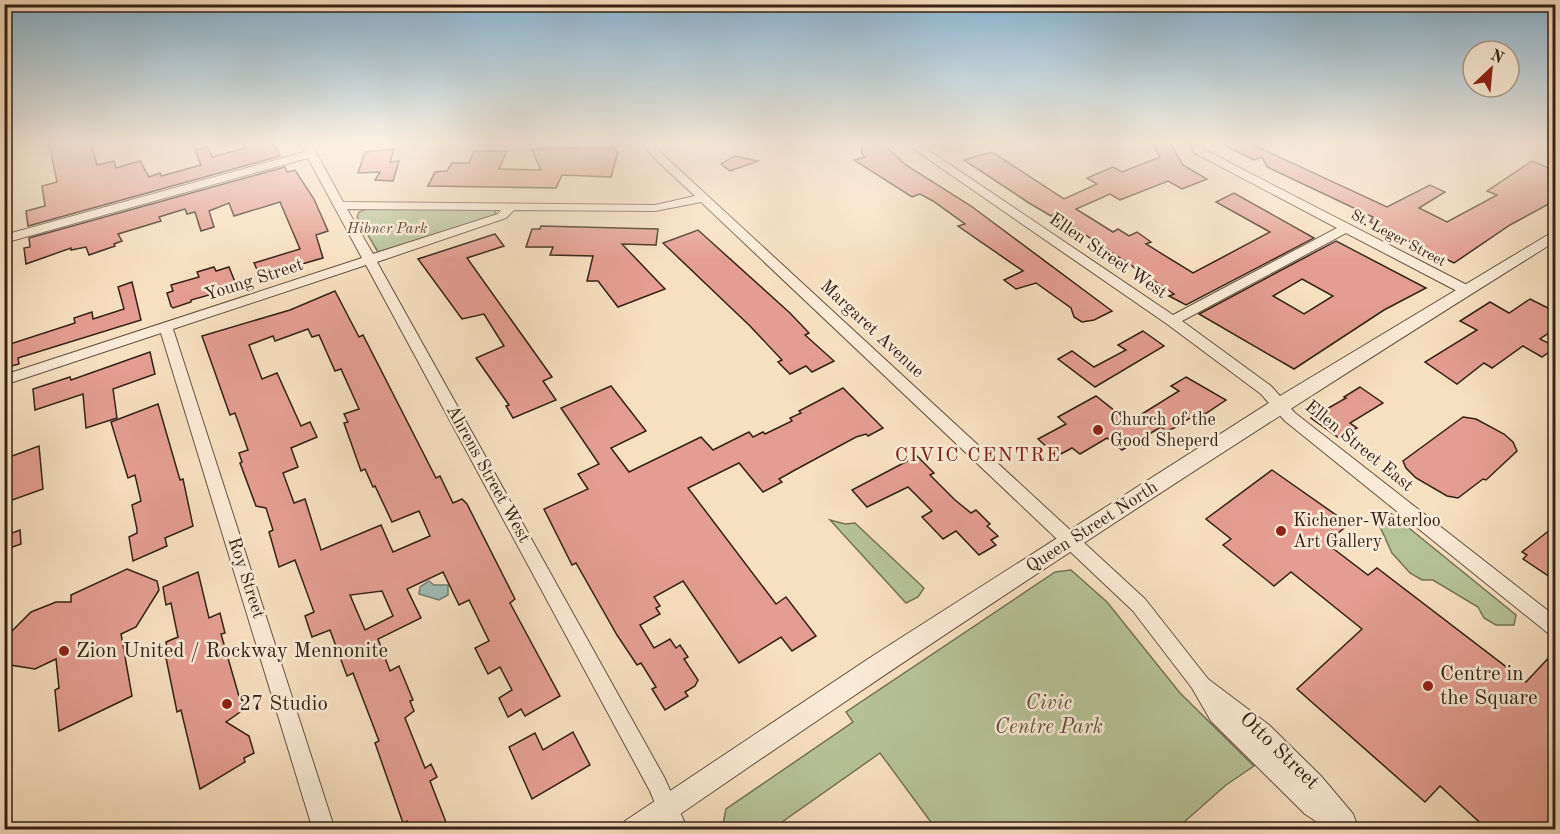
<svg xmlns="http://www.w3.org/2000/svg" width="1560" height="834" font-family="'Old Standard TT',serif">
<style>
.green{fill:#b6c397;stroke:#767256;stroke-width:1.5}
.water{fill:#9ebcb8;stroke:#747e77;stroke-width:1.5}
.building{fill:#e49e91;stroke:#352215;stroke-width:1.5;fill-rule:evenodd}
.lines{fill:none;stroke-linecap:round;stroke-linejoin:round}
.minor-casing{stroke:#665240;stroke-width:2}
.tertiary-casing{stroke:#665240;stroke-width:2}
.minor{fill:#faebd6;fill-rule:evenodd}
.tertiary{fill:#faebd6;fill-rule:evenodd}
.poi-dot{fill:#8f2418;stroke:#faebd6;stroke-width:2}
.labels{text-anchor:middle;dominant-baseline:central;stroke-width:5;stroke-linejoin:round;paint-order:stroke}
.far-park-label{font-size:15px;font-style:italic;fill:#5c523c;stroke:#faebd6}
.far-street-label{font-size:15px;fill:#352215;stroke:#faebd6}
.street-label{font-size:18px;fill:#352215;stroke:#faebd6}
.poi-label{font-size:18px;fill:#352215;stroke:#faebd6;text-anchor:start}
.neighbourhood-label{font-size:20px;letter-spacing:1.5px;fill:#7a1f14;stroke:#faebd6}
.near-poi-label{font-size:21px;fill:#352215;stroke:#faebd6;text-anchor:start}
.near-park-label{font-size:21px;font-style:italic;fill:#5c523c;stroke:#faebd6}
.near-street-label{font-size:21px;fill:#352215;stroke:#faebd6}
</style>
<rect width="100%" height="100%" fill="#f7e0c0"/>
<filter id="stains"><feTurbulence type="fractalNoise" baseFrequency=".00333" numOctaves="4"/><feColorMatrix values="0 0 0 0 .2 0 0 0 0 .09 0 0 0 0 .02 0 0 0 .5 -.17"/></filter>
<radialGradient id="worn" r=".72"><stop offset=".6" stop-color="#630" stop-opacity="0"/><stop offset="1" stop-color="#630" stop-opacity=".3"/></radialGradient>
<g class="green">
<path d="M369,208L494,210L496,212L493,216L378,252L357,217L359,212Z"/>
<path d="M1388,511L1516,615L1514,625H1496L1484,618L1478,607L1433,580H1422L1410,573L1392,553L1376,518L1380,512Z"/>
<path d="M830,520L845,524L855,523L924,588L918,597L906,603Z"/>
<path d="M1071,570L1107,602L1180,693L1254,766L1226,785L1183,823L1188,829H936L880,753L772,829H722L726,809L853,722L846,712L1055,572Z"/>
</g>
<path class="water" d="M429,581L434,585H448V595L439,600L419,594L420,587Z"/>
<g class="building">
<path d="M49,143H91L97,165L114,161L116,168L140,161L149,177L160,173L161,176L165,175L201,165L195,150L208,147L212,157L245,148L243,143H274L280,156L28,226L26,211L45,206L42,186L57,182Z"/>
<path d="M861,143H882L906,165L971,206L1112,311L1094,320L1082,322L1074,317L1071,308L1036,283L1016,289L1004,280L1023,271L958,226L965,224L933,201L920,194L912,197L854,160L865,157L862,154Z"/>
<path d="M1153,143H1170L1183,165L1207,179L1182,189L1168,181L1120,200L1110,194L1076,209L1113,232L1118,229L1129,236L1137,232L1151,242L1146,244L1193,273L1270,232L1216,202L1234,193L1314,238L1186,305L1169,296L1174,294L1054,214L1051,216L1029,203L964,160L992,152L1064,199L1097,184L1087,178L1113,167L1122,172L1160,157Z"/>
<path d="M1220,143H1249L1387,207L1430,185L1445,192L1419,208L1447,222L1497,195L1487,191L1532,161L1556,171V200L1510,225L1454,263L1370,222L1373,217L1267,167L1262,157L1254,160Z"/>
<path d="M547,148H616L615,152H618L611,177L562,175L556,188L428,186L435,172L447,171L452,163H469L474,151H507L499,169L541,170L532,150Z"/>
<path d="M394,149L390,162L399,161L393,181L375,180L380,172L358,173L365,152Z"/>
<path d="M734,156L758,161L730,171L721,164Z"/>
<path d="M285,167L287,172L295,170L314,199L328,231L316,235L323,258L260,276L254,263L300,249L280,202L234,216L229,203L209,211L214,227L201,231L195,212L187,214L185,209L159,217L161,221L118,234L122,241L114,244L115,246L89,255L86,247L71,250V248L26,264L24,248L30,247L29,238Z"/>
<path d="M541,226L658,229L656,245L622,244L665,289L618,307L598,281H587L593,256L550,255L553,247H526L532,229H540Z"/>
<path d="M698,230L790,313L809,333L805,335L834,361L812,372L806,366L790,374L778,362L782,360L750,326L663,243Z"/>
<path d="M495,234L504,246L467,258L552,377L543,381L556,400L513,418L506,406L509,405L476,358L504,346L484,314L462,319L418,259Z"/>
<path d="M1336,241L1426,288L1384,310L1294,369L1199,314ZM1302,279L1333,296L1304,314L1273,296Z"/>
<path d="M214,267L216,271L229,267L237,287L191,300V302L173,308L171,306L167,293L173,291L171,285L199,277L197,272Z"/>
<path d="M132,282L141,320L18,358L19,364L4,368V346L75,323L74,318L92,312L93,319L124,309L118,287Z"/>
<path d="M335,291L359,337L363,335L436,478L440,476L453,503L462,499L467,504L515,599L510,603L560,696L525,716L521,709L508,717L499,698L512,690L500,667L488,674L475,648L489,641L469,600L459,605L443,572L407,589L421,618L378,639L390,671L399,666L413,700L410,701L414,711L405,718L425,768L431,764L437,777L430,781L449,830H411L407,821L403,823L375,743L379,741L353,673L347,676L330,630L312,637L305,616L314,612L295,560L279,567L269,532L273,530L266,508L256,506L240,463L242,462L239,453L248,450L235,413L230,415L202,336L290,310ZM308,329L312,337L319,335L335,371L341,369L359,409L344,414L348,422L344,423L361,471L365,469L373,487L375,486L392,522L419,511L430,536L393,552L381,525L321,550L305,499L294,503L283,473L298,467L291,448L317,437L310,422L301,426L277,373L262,379L249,345L273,336L275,341ZM382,591L393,616L365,630L350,595Z"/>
<path d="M1530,299L1556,312V328L1540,339L1556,347L1542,357L1523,346L1492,368L1484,363L1457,384L1425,362L1477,330L1460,321L1490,302L1509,313Z"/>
<path d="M1143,331L1164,346L1095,387L1058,359L1072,351L1094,367L1126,350L1118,345Z"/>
<path d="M150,352L155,374L113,389L117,418L86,428L83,394L35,410L33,389L70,377L71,380Z"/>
<path d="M1186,377L1226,400L1205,414L1201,411L1174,428L1166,431L1161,427L1122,450L1107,438L1080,454L1072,448L1057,456L1038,439L1066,424L1058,417L1096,396L1129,422L1179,391L1171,386Z"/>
<path d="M611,386L646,431L611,448L629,472L701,437L713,450L749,432L753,437L763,432L765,434L792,421L790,418L801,413L799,411L843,388L883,428L868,436L866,434L856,437L795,470L779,479L782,482L763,492L739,463L688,488L776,604L786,597L816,636L792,651L781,637L739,663L683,581L654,597L660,606L656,608L660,614L640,625L654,648L670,639L676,648L680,645L688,657L684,659L698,680L695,686L685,692L688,696L665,710L652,689L656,687L641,663L637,665L617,635L576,563L572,565L544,509L588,489L578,474L599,464L561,408Z"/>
<path d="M1360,387L1383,403L1350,423L1357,428L1339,438L1311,418L1346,398L1344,397Z"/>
<path d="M158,404L180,480L183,479L193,526L165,538L167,546L133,561L129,537L137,533V529L132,505L141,501L135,475L128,478L111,422Z"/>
<path d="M1463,417L1476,419L1504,434L1513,442L1517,451L1486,480L1483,479L1458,498L1447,496L1416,478L1406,468L1403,461Z"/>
<path d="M39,446L43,489L4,503V459Z"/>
<path d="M917,456L934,473L930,475L955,500L971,513L976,510L990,524L987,526L998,536L991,540L996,545L979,555L956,531L943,539L922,517L932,511L908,487L867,507L852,490Z"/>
<path d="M1272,470L1349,524L1326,543L1368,575L1377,568L1526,682L1556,650V830H1488L1440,786L1425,802L1297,689L1362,629L1291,572L1274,586L1223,545L1231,539L1206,519Z"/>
<path d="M1556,525V581L1523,559L1527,555L1522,552Z"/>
<path d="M20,530L21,544L4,550V536Z"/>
<path d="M127,569L157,581L159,590L136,627L121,634L132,696L59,731L55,690L59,688L56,659L35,669L4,664V639L31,612L56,602H71V595Z"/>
<path d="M198,572L209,618L220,613L225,633L221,634L243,710L226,722L249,736L254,753L244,758L245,762L200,789L181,710L177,712L165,653L168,651L166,642L178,637L171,603L166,605L163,587Z"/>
<path d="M573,732L590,765L532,799L509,747L535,733L543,750Z"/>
</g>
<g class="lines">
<g class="minor-casing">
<g id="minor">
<path d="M300,143H311L343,202L655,205L695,196L651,155L644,143H655L659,151L1145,599L1208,679L1269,725L1321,776L1353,814L1359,830H1329L1305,814L1211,721L1192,688L1133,611L701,202L655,211L514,210L506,218L377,262L664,777L688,830H666L650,791L366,265L173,329L335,830H313L161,333L4,385V375L362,258L308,158L4,243V235L305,152ZM347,209L501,210L498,214L373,254Z"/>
<path d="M905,143H918L1173,315L1337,228L1195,153L1190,143H1201L1203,149L1469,286L1470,289L1469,292H1459L1346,233L1182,321L1271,386L1295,413L1556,617V636L1549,634L1285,421L1261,394L1167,324Z"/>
</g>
</g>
<g class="tertiary-casing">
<path id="tertiary" d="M1556,230V241C1252,431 952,626 657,830H621L625,821L871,657L1275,399Z"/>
</g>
<use href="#minor" class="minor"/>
<use href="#tertiary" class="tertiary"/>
</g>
<linearGradient id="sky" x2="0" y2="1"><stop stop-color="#8ab7d5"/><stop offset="0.55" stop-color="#fbf1e3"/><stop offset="1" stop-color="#fbf1e3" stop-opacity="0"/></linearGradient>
<rect width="1560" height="260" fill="url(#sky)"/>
<g class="poi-dot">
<circle cx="1098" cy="430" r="6"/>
<circle cx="1281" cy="531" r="6"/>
<circle cx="64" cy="651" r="6"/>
<circle cx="1428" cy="686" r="6"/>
<circle cx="227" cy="704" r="6"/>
</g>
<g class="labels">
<g class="far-park-label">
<text x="387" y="229">Hibner Park</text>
</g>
<g class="far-street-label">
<text transform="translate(1398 239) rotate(28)">St. Leger Street</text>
</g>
<g class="street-label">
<text transform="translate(1108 256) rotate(34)">Ellen Street West</text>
<text transform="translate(254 280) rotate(-18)">Young Street</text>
<text transform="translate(872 329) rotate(43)">Margaret Avenue</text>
<text transform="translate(1359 446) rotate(39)">Ellen Street East</text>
<text transform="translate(488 474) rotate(61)">Ahrens Street West</text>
<text transform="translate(1092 527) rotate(-33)">Queen Street North</text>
<text transform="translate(246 578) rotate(72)">Roy Street</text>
</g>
<g class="poi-label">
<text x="1110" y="420">Church of the<tspan x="1110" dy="21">Good Sheperd</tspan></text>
<text x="1293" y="521">Kichener-Waterloo<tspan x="1293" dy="21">Art Gallery</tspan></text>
</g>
<g class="neighbourhood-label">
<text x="978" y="456">CIVIC CENTRE</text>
</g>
<g class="near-poi-label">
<text x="76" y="651">Zion United / Rockway Mennonite</text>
<text x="1440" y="674">Centre in<tspan x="1440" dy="24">the Square</tspan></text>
<text x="239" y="704">27 Studio</text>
</g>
<g class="near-park-label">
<text x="1049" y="703">Civic<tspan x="1049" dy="24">Centre Park</tspan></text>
</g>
<g class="near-street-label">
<text transform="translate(1279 751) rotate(44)">Otto Street</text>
</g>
</g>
<rect width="1560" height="834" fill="none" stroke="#f7e0c0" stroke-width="24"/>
<rect x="6" y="6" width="1548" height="822" fill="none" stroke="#352215" stroke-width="3"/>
<rect x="12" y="12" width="1536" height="810" fill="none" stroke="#352215" stroke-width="1.5"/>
<g transform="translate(1491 69) rotate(26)"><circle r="28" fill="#faebd6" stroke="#ab9b89" stroke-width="1.5"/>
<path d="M0-4.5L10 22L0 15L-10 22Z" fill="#8f2418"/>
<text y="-9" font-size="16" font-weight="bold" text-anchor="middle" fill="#352215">N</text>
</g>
<rect width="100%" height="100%" filter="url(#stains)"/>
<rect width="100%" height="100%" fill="url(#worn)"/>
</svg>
